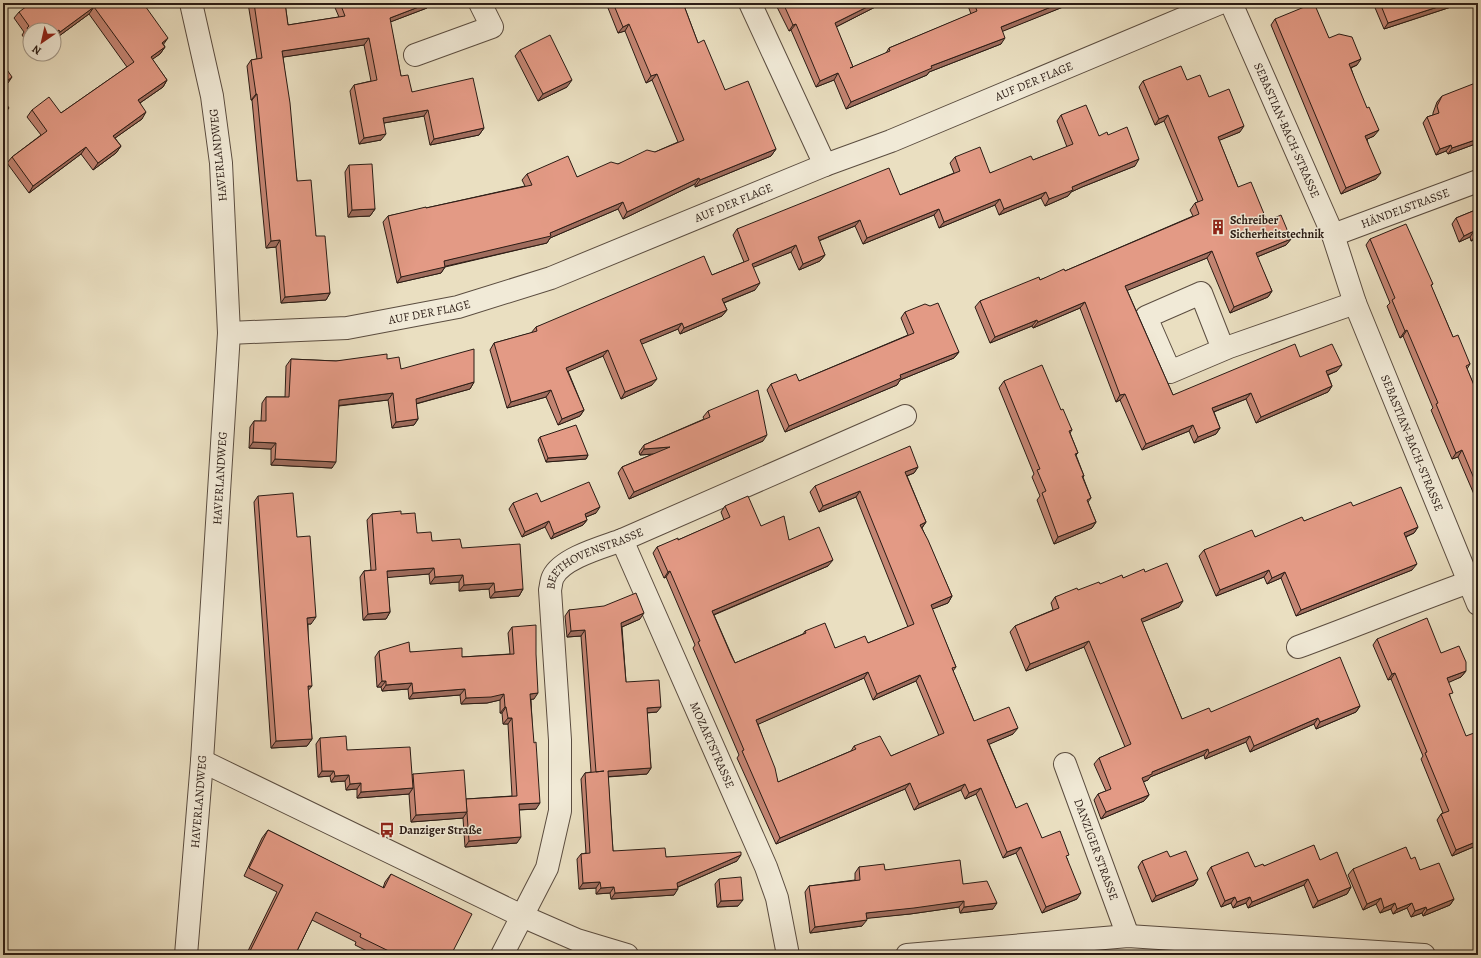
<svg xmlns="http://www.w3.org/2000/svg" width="1481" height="958" font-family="Alegreya,serif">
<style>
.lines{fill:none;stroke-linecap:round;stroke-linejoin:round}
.minor-casing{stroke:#5b4d40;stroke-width:24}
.minor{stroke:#f1ead7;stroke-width:22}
.wall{fill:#c38472;stroke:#2b1c15;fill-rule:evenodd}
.shaded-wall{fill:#9f6c5d;stroke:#2b1c15}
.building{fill:#e39a85;stroke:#2b1c15;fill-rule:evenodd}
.labels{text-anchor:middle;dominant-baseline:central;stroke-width:3;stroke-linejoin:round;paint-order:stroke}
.street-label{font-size:12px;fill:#2b1c15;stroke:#f1ead7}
.poi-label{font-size:12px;font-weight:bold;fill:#2b1c15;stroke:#f1ead7;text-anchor:start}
</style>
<rect width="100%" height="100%" fill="#eadfc1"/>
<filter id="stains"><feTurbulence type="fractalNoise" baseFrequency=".005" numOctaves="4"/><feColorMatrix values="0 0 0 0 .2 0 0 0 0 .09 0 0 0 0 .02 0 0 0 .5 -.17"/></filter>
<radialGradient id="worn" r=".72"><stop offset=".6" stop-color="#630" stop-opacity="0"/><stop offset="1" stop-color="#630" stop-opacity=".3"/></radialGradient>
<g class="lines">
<g class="minor-casing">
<g id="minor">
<path d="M750,3L825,165"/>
<path id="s1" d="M1231,3L1333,235L1355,303L1478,604"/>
<path d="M415,55L492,27L480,3"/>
<path id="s2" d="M1333,235L1478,181"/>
<path id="s3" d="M229,333L347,328L458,307L551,278L825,165L891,141L1220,3"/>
<path d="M1223,349L1201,293L1146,317L1170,372L1229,347L1355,303"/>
<path id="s4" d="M622,540L766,867L777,898L788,955"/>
<path d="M1298,647C1355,626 1411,603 1469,582"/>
<path d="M202,761L522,916L577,940L627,955"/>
<path id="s5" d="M1065,764L1128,936"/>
<path id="s6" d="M186,955L202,761L229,333L221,163L212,96L191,3"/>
<path id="s7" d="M502,955L547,868L560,811V740L550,590C551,586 551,581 553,577C562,558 603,547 622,540L905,416"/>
<path d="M907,955L1128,936L1424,955"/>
</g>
</g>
<use href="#minor" class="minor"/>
</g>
<g class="wall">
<path d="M143,3L165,47L160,54L152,59L167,80L163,87L140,103L142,119L115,138L121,146L116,153L93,170L81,154L29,193L7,163L12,157L41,135L27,117L32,110L61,113L127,67L89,14L55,39L54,38V30H30V46L22,35L24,32L14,18L19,12Z"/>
<path d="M248,3H285L288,25L339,17L333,3H431L427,8L390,22L401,76L412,92L484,128L479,135L430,145L424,116L384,123L381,140L359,144L350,91L354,85L371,81L364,45L283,57L297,181L316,236L330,293L326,300L281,303L276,247L266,248L252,100H251L247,66L251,60L257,59Z"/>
<path d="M606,3H683L698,43L725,90L776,149L771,156L695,187V184L623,219L618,209L550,238L547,243L445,267L441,273L397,283L383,222L388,216L426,208L525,186L522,180L527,174L577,177L655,152L678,142L652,80L646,83L625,31L618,33Z"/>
<path d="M775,3H883L836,27L853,67L886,53L889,48L971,14L967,3H1073L1002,31L1001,44L929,72L927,75L846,109L834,80L816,87L791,30L789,31Z"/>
<path d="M1373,3H1472L1461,7L1460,4L1384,29Z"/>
<path d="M1275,19L1329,38L1357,65L1351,68L1374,136L1367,139L1376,179L1341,194L1271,25Z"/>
<path d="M520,50L567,87L538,101L515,56Z"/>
<path d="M1187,80L1209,97L1240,132L1219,140L1238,187L1267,221L1291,239L1286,245L1257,257L1272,291L1268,297L1230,313L1207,258L1127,290L1173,395L1300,357L1337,371L1328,375L1332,386L1328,392L1256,423L1246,399L1214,412L1220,428L1216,434L1194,443L1189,431L1142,450L1120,400L1116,402L1080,308L1033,328L1032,326L990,343L975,307L980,301L1065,271L1193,216L1190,210L1195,203L1198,202L1164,121L1155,125L1139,87L1143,81Z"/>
<path d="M1442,96L1478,143L1448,154L1446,151L1436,155L1423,123L1427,117L1433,115V113L1437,102Z"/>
<path d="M1061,115L1099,136L1108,135L1135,166L1082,187L1071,192L1068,196L1045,206L1041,198L999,215L995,205L939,228L934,215L863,244L855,226L819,241L825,255L820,261L799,270L791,252L753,267L755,290L724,303L727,310L722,316L680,334L678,329L641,344L652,385L621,399L603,356L568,371L584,410L580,416L558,425L546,397L507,408L490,350L494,343L531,333L536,327L712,275L744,262L733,235L737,229L900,195L954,173L950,163L955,157L990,173L1033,160L1067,147L1057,121Z"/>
<path d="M349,165L375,209L370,216L348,217L345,172Z"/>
<path d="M1478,209V238L1471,241L1470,237L1459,242L1452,224L1456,218Z"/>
<path d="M1370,239L1433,284L1431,286L1453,337L1470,364L1467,369L1478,395V514L1476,499L1458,457L1452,459L1431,410L1433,408L1403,336L1400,338L1387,306L1390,303L1366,245Z"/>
<path d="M905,312L959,352L954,358L900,380L897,385L785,432L767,390L771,384L799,381L908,335L901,318Z"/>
<path d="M291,359L336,361L387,359L401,369L474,382L470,389L416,404L418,419L414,425L392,428L388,400L339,406L332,468L271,465V449L249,448L250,427L254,421H261L262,403L266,397H285L286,366Z"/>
<path d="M1004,381L1061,410L1072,430L1070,433L1078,453L1076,455L1084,476L1083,477L1091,498L1088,502L1096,522L1092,528L1054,544L1037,500L1040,496L1032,477L1034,474L999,388Z"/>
<path d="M708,411L763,441L629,499L618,473L622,467L653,454L640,455L639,452L644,445L704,419L703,417Z"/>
<path d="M540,437L588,455L586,459L546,462L538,440Z"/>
<path d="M918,467L914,473L907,476L926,522L922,528L952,596L948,603L932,609L956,667L953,671L974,721L1013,734L989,744L1016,808L1042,838L1067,858L1077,899L1042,913L1016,853L1003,858L976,794L965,799L961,790L914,810L905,789L776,844L737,758L739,755L693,648L695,645L666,577L664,578L653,553L657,547L678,540L724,520L721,512L725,506L761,526L789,540L828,566L714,615L735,663L803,634L805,631L835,648L868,643L908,627L856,497L819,512L810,492L815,486ZM864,678L873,700L916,681L939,736L891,756L854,746L851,751L778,782L758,724Z"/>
<path d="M258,496L297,537L311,624H308V691L312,739L307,746L271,748L254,502Z"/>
<path d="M541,502L596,513L586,517L587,520L583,525L551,539L545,527L522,537L509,509L513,503Z"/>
<path d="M1353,506L1418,527L1414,533L1406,537L1412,570L1296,616L1281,578L1267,584L1264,577L1216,596L1199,556L1204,550L1255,537L1304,521Z"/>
<path d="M372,514H401L417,533L432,541L462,548L523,589L519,596L490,598L489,589L459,591V582L430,584L429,574L387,577L390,612L386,619L363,620L360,577L364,571L371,570L367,520Z"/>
<path d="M1145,572L1179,607L1142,622L1182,719L1211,712L1360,706L1356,712L1316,729L1314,724L1250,752L1246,742L1205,759L1204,755L1150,777L1148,780L1143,782L1149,795L1144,801L1101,819L1094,800L1098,794L1106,791L1094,764L1099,758L1125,747L1084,647L1026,671L1010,632L1015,626L1053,610L1051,603L1055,597Z"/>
<path d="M569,610L640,619L622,627L626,682L657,712L647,713L651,768L647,774L608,777L613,851L666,857L737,861L678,887L674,895L611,899L610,893L596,894V888L579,889L577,859L581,854L586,853L581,779L585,773L591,772L581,636L567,637L565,616Z"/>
<path d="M512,627L534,699H531L536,809L519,810L517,843L465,847L463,818L411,822L409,794L357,798V789L346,790L345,781L331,782L330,776L318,777L316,744L320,738L347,750L412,775L413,774L466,799L512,796L508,724H503L502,713H500V700L487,703L461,704L460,695L409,699L408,689L382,691L381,687H377L375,657L379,651L410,652L462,657L510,654L508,633Z"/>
<path d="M1377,639L1441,653L1466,671L1461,677L1448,682L1450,697L1478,845L1452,856L1437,820L1441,814L1443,813L1421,759L1423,756L1391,679L1388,680L1373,645Z"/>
<path d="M268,830L383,888L385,882L391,874L451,955H375L355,945L356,942L312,920L295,955H246L277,892L244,876L262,838Z"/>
<path d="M1170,857L1198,879L1194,885L1152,902L1138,867L1142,861Z"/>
<path d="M1411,859L1420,870L1454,899L1450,905L1423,916L1422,913L1411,917L1407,908L1393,914L1391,909L1380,913L1376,904L1363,910L1348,875L1353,869Z"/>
<path d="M1320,860L1351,887L1347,894L1313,908L1304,885L1248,908L1246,903L1233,908L1231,903L1221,907L1207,873L1211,867H1255L1264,866Z"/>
<path d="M859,867L885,870L963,884L993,909L960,913L959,907L910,914L866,918L862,926L810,933L805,892L809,886L855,880V873Z"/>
<path d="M719,879L738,906L717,907L715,884Z"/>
</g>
<g class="shaded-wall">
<path d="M429,3H431L427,8L385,24L390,18Z"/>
<path d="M875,3H883L830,30L835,23Z"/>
<path d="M1061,3H1073L996,34L1001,27Z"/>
<path d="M1450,3H1461L1460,4L1384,29L1388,23Z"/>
<path d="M1464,3H1472L1461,7Z"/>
<path d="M94,7L89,14L55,39L60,32Z"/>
<path d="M629,24L625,31L618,33L623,27Z"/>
<path d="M796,24L791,30L789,31L793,25Z"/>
<path d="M59,30L54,37V33Z"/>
<path d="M168,38L163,45L162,43Z"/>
<path d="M369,38L364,45L277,58L282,51Z"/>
<path d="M1005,38L1001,44L929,72L927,75L846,109L851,102L931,66Z"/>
<path d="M165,47L160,54L146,64L151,57Z"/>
<path d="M1361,59L1357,65L1345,70L1349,64Z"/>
<path d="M838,73L834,80L816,87L820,81Z"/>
<path d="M657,74L652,80L646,83L651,76Z"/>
<path d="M12,77L8,83L3,87V84Z"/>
<path d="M167,80L163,87L134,107L138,100Z"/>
<path d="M572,80L567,87L538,101L543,94Z"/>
<path d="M256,94H257L252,100H251Z"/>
<path d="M9,108L5,113L3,115V112Z"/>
<path d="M428,110L424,116L378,124L383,118Z"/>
<path d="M146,112L142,119L108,143L113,136Z"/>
<path d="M1168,115L1164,121L1155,125L1159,119Z"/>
<path d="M1244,126L1240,132L1213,143L1218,137Z"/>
<path d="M484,128L479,135L430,145L434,139Z"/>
<path d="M1379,130L1374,136L1361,142L1365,136Z"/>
<path d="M386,134L381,140L359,144L364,138Z"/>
<path d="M1478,139V143L1448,154L1452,148Z"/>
<path d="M1451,145L1446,151L1436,155L1440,149Z"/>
<path d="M121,146L116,153L93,170L98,163Z"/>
<path d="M86,147L81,154L29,193L33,186Z"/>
<path d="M776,149L771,156L695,187L700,180Z"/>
<path d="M1139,159L1135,166L1082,187L1071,192L1068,196L1045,206L1049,199L1072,187Z"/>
<path d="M1381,173L1376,179L1341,194L1346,188Z"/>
<path d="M699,178L695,184L623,219L627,212Z"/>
<path d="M1046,192L1041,198L999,215L1004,209Z"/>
<path d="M1000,199L995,205L939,228L944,222Z"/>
<path d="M623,202L618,209L550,238L547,243L442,267H445L441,273L397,283L401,277L444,261L550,233Z"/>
<path d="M375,209L370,216L348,217L352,210Z"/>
<path d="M939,209L934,215L863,244L867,238Z"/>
<path d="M860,220L855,226L813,243L818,237Z"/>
<path d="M1474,231L1470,237L1459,242L1464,236Z"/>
<path d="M1478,234V238L1471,241L1476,235Z"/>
<path d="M1291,239L1286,245L1252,259L1256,253Z"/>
<path d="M280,240L276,247L266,248L271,241Z"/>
<path d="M796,245L791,252L747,270L752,264Z"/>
<path d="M1212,251L1207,258L1121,293L1125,286Z"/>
<path d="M825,255L820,261L799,270L803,264Z"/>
<path d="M760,283L755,290L718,305L722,299Z"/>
<path d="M1272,291L1268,297L1230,313L1234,307Z"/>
<path d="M330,293L326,300L281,303L285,297Z"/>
<path d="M1085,302L1080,308L1033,328L1038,322Z"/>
<path d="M727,310L722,316L680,334L684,328Z"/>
<path d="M1037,320L1032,326L990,343L995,337Z"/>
<path d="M682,323L678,329L635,347L640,340Z"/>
<path d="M1407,330L1403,336L1400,338L1405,331Z"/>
<path d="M608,350L603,356L562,374L566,368Z"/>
<path d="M959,352L954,358L900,380L897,385L785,432L789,426L900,375Z"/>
<path d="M1342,365L1337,371L1322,377L1326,371Z"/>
<path d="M657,379L652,385L621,399L625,392Z"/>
<path d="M474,382L470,389L411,405L416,399Z"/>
<path d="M1332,386L1328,392L1256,423L1261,417Z"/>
<path d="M551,390L546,397L507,408L511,402Z"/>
<path d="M393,393L388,400L334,406L339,400Z"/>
<path d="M1251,393L1246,399L1208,414L1212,408Z"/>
<path d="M1125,394L1120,400L1116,402L1120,395Z"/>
<path d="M584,410L580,416L558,425L562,419Z"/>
<path d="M418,419L414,425L392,428L396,422Z"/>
<path d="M1193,425L1189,431L1142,450L1146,444Z"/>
<path d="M1220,428L1216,434L1194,443L1198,437Z"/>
<path d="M767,435L763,441L629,499L634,492Z"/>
<path d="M253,442L276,443L271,449L249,448Z"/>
<path d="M670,447L666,453L640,455L644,449Z"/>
<path d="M1462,450L1458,457L1452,459L1456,453Z"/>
<path d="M588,455L586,459L546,462L548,458Z"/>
<path d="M275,459L336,462L332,468L271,465Z"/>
<path d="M918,467L914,473L901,478L905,472Z"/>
<path d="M860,491L856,497L819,512L823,506Z"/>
<path d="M600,507L596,513L581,519L585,514Z"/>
<path d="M587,520L583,525L551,539L554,534Z"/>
<path d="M549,521L545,527L522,537L525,532Z"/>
<path d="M926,522L921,529L920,525Z"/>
<path d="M1096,522L1092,528L1054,544L1058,537Z"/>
<path d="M1418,527L1414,533L1400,539L1404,533Z"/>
<path d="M833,560L828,566L708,617L712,611Z"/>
<path d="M1417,564L1412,570L1296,616L1301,610Z"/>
<path d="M434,568L429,574L382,578L387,571Z"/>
<path d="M1269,570L1264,577L1216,596L1220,590Z"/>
<path d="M670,571L666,577L664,578L668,572Z"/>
<path d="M1285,572L1281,578L1267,584L1272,578Z"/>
<path d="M463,575L459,582L430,584L435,577Z"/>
<path d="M494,583L489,589L459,591L464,585Z"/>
<path d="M523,589L519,596L490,598L495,592Z"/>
<path d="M952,596L948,603L927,611L931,605Z"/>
<path d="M1183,601L1179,607L1136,625L1141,619Z"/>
<path d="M390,612L386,619L363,620L368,614Z"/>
<path d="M644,613L640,619L617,629L621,623Z"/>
<path d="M316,617L311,624H303L307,618Z"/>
<path d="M585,630L581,636L567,637L571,631Z"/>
<path d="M1089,641L1084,647L1026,671L1030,664Z"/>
<path d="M1466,671L1461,677L1443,685L1447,678Z"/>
<path d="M868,672L864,678L752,727L756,720Z"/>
<path d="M1395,673L1391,679L1388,680L1392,674Z"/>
<path d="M920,675L916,681L873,700L877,694Z"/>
<path d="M382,681H386L381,687H377Z"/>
<path d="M412,683L408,689L382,691L386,685Z"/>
<path d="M308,686H312L307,692Z"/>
<path d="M465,689L460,695L409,699L413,693Z"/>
<path d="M538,693L534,699L526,700L530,694Z"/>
<path d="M504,694L500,700L487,703L461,704L466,698Z"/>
<path d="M1360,706L1356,712L1316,729L1320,722Z"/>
<path d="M505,707H506L502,713H500Z"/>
<path d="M661,707L657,712L643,713L647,708Z"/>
<path d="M508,718H512L508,724H503Z"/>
<path d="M1318,718L1314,724L1250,752L1254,746Z"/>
<path d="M1018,728L1013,734L983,747L987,740Z"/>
<path d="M1250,736L1246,742L1205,759L1209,753Z"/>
<path d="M312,739L307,746L271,748L276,741Z"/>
<path d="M1208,749L1204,755L1150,777L1148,780L1137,784L1142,778L1152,772Z"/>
<path d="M651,768L647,774L603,777L608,771Z"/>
<path d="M322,771H334L330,776L318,777Z"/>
<path d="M349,775L345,781L331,782L335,776Z"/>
<path d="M361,783L357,789L346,790L350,784Z"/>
<path d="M910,783L905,789L776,844L780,838Z"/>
<path d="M965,784L961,790L914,810L919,804Z"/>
<path d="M413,788L409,794L357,798L361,792Z"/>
<path d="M981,788L976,794L965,799L969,793Z"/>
<path d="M1149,795L1144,801L1101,819L1106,812Z"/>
<path d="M540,803L536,809L514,810L519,804Z"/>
<path d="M467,812L463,818L411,822L416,815Z"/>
<path d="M521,837L517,843L465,847L469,841Z"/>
<path d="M1478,841V845L1452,856L1456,850Z"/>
<path d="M1021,847L1016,853L1003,858L1007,852Z"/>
<path d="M741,855L737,861L673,889L677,883Z"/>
<path d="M1198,879L1194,885L1152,902L1156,896Z"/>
<path d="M1308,879L1304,885L1248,908L1252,902Z"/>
<path d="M600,882L596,888L579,889L583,883Z"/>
<path d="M614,887L610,893L596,894L601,888Z"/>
<path d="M1351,887L1347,894L1313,908L1318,901Z"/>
<path d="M678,889L674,895L611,899L615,893Z"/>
<path d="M1081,893L1077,899L1042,913L1046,907Z"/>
<path d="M1235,897L1231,903L1221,907L1225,901Z"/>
<path d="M1250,897L1246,903L1233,908L1237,902Z"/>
<path d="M1381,898L1376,904L1363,910L1367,904Z"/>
<path d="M1454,899L1450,905L1423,916L1427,910Z"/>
<path d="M743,900L738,906L717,907L721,901Z"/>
<path d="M964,901L959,907L910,914L861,919L866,913Z"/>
<path d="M997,903L993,909L960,913L964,907Z"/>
<path d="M1395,903L1391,909L1380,913L1384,908Z"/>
<path d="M1412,903L1407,908L1393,914L1397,909Z"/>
<path d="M1426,907L1422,913L1411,917L1415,911Z"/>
<path d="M867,920L862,926L810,933L815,927Z"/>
</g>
<g class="building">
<path d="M31,3H143L168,38L162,43L165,47L151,57L167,80L138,100L146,112L113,136L121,146L98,163L86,147L33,186L12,157L47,131L32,110L49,97L61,113L134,62L94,7L60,32L59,30L54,33V30H30V33L27,28L29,26L19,12Z"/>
<path d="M254,3H285L288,25L345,16L340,3H429L390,18L401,76L408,75L412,92L473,78L484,128L434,139L428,110L383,118L386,134L364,138L354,85L377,80L369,38L282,51L290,103L297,181L311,180L316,236H325L330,293L285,297L280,240L271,241L257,94H256L251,60L262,58Z"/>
<path d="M613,3H683L698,43L704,40L725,90L748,81L776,149L700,180L699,178L627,212L623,202L550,233L551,236L444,261L445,267L401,277L388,216L426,207V208L532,185L527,174L568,156L577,177L611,162L618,164L647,150L655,152L684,140L657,74L651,76L629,24L623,27Z"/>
<path d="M783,3H875L835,23L853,67L850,68L890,51L889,48L977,11L974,3H1061L1001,27L1005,38L931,66L932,68L851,102L838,73L820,81L796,24L793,25Z"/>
<path d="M1314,3L1329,38L1339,34L1352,37L1361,59L1349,64L1367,108L1369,107L1379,130L1365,136L1381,173L1346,188L1275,19Z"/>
<path d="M1380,3H1450L1388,23Z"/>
<path d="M550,35L572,80L543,94L520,50Z"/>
<path d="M3,64L12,77L3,84Z"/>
<path d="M1181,66L1187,80L1200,75L1209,97L1229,89L1244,126L1218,137L1238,187L1251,182L1267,221L1281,215L1291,239L1256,253L1272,291L1234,307L1212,251L1125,286L1173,395L1295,344L1300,357L1332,344L1342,365L1326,371L1332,386L1261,417L1251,393L1212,408L1220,428L1198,437L1193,425L1146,444L1125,394L1120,395L1085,302L1038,322L1037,320L995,337L980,301L1039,277L1040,280L1064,269L1065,271L1199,214L1195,203L1203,200L1168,115L1159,119L1143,81Z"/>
<path d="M1478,82V139L1452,148L1451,145L1440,149L1427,117L1439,113L1437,106L1442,96Z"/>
<path d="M3,99L9,108L3,112Z"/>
<path d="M1086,105L1099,136L1107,132L1108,135L1127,127L1139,159L1086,181L1072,187L1073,190L1049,199L1046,192L1004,209L1000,199L944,222L939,209L867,238L860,220L818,237L825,255L803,264L796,245L752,264L760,283L722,299L727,310L684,328L682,323L640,340L657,379L625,392L608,350L566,368L584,410L562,419L551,390L511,402L494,343L537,331L536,327L704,256L712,275L749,260L737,229L889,168L900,195L960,171L955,157L980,147L990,173L1031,156L1033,160L1073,144L1061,115Z"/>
<path d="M372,164L375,209L352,210L349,165Z"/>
<path d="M1478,209V234L1476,235L1474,231L1464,236L1456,218Z"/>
<path d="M1406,224L1433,284L1431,285L1453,337L1458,335L1470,364L1466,366L1478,395V488L1462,450L1456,453L1436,404L1438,403L1407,330L1405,331L1392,300L1395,298L1370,239Z"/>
<path d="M938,303L959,352L900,375L901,378L789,426L771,384L796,374L799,381L914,333L905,312L925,304L930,306Z"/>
<path d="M474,349V382L416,399L418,419L396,422L393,393L339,400L336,462L275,459L276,443L253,442L254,421H266V397H289L291,359L336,361L387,354V359L399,357L401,369Z"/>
<path d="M1042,365L1061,410L1063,409L1072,430L1069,431L1078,453L1075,454L1084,476H1082L1091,498L1087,500L1096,522L1058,537L1042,493L1046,491L1037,470L1040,469L1004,381Z"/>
<path d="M758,390L767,435L634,492L622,467L670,447L644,449V445L710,417L708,411Z"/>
<path d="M576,425L588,455L548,458L540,437Z"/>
<path d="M910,446L918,467L905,472L926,522L920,525L928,540L952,596L931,605L956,667L952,668L974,721L1009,707L1018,728L987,740L1016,808L1027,803L1042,838L1060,831L1069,855L1066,856L1081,893L1046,907L1021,847L1007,852L981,788L969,793L965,784L919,804L910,783L780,838L742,751L744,750L698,642L700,641L670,571L668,572L657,547L678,538V540L730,517L725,506L748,496L761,526L784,516L789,540L819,527L833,560L712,611L731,655L735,663L806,633L805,631L825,623L835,648L865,636L868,643L914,624L860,491L823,506L815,486ZM868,672L877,694L920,675L944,733L891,756L880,736L854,746L856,749L778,782L775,768L756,720Z"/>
<path d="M589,482L600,507L585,514L587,520L554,534L549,521L525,532L513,503L537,493L541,502Z"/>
<path d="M1401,487L1418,527L1404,533L1417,564L1301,610L1285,572L1272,578L1269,570L1220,590L1204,550L1252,530L1255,537L1302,517L1304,521L1351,502L1353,506Z"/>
<path d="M293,493L297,537L310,536L316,617L307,618L312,686H308L312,739L276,741L258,496Z"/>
<path d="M401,511V514L415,513L417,533L431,532L432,541L460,539L462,548L520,544L523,589L495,592L494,583L464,585L463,575L435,577L434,568L387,571L390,612L368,614L364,571L376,570L372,514Z"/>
<path d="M1167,563L1183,601L1141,619L1182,719L1209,708L1211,712L1340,657L1360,706L1320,722L1318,718L1254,746L1250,736L1209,753L1208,749L1152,772V774L1142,778L1149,795L1106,812L1098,794L1111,789L1099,758L1131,744L1089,641L1030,664L1015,626L1059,608L1055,597L1077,588L1078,590L1099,582L1100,584L1122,575L1123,578L1144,569L1145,572Z"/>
<path d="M636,593L644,613L621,623L626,682L659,680L661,707L647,708L651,768L608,771L613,851L665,848L666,857L741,852V855L677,883L678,889L615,893L614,887L601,888L600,882L583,883L581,854L590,853L585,773L604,771L596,772L585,630L571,631L569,610L604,606Z"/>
<path d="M1427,618L1441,653L1459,646L1466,662V671L1447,678L1453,693L1449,694L1466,736L1474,733L1476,737L1478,736V841L1456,850L1441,814L1449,811L1425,753L1427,752L1395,673L1392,674L1377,639Z"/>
<path d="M536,625V654L538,693L530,694L534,743L536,742L540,803L519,804L521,837L469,841L466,799L517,796L512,718H508L506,707H505L504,694L491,697L466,698L465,689L413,693L412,683L386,685V681H382L379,651L409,642L410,652L462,648V657L514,654L512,627Z"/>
<path d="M346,736L347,750L410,747L413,788L361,792V783L350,784L349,775L335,776L334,771H322L320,738Z"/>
<path d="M464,770L467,812L416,815L413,774Z"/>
<path d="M268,830L384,888L391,874L472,914L451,955H397L360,937L361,934L316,912L295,955H248L283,885L249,868Z"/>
<path d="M1314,845L1320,860L1337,852L1351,887L1318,901L1308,879L1252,902L1250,897L1237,902L1235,897L1225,901L1211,867L1248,852L1255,867L1263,864L1264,866Z"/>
<path d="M1406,847L1411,859L1415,857L1420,870L1439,863L1454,899L1427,910L1426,907L1415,911L1412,903L1397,909L1395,903L1384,908L1381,898L1367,904L1353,869Z"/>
<path d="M1167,851L1170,857L1186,851L1198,879L1156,896L1142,861Z"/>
<path d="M960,860L963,884L987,881L997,903L964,907V901L914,908L866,913L867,920L815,927L809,886L860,880L859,867L884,864L885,870Z"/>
<path d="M741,877L743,900L721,901L719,879Z"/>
</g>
<defs>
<g id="building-bare" transform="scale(1.2)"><path d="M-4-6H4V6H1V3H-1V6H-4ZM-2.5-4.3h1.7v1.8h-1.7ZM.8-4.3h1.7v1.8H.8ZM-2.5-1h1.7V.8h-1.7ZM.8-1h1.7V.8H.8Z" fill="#8f2418" stroke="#f1ead7" stroke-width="2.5" paint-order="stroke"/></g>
<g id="bus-bare" transform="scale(1.2)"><path d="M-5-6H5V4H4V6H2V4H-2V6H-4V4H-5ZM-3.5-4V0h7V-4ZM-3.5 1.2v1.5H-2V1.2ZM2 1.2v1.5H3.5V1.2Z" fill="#8f2418" stroke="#f1ead7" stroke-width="2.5" paint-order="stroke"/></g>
</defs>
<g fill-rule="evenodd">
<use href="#building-bare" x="1218" y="227"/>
<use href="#bus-bare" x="387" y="830"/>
</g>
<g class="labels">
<g class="street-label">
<text stroke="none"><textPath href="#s3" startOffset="850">AUF DER FLAGE</textPath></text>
<text stroke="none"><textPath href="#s1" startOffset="139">SEBASTIAN-BACH-STRASSE</textPath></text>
<text transform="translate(218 155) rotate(-96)">HAVERLANDWEG</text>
<text stroke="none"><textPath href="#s3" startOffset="526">AUF DER FLAGE</textPath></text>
<text stroke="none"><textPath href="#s2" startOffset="77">HÄNDELSTRASSE</textPath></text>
<text stroke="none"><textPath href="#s3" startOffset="202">AUF DER FLAGE</textPath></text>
<text stroke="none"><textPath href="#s1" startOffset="476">SEBASTIAN-BACH-STRASSE</textPath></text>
<text stroke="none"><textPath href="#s6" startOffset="478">HAVERLANDWEG</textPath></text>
<text stroke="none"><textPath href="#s7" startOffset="436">BEETHOVENSTRASSE</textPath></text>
<text stroke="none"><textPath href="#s4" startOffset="224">MOZARTSTRASSE</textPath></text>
<text stroke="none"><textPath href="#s6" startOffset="154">HAVERLANDWEG</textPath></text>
<text stroke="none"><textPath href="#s5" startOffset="91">DANZIGER STRASSE</textPath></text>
</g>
<g class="poi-label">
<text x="1230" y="220">Schreiber<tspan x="1230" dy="14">Sicherheitstechnik</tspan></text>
<text x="399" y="830">Danziger Straße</text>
</g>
</g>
<rect width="1481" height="958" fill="none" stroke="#eadfc1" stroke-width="16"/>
<rect x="4" y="4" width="1473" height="950" fill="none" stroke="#2b1c15" stroke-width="2"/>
<rect x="8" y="8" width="1465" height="942" fill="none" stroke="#2b1c15"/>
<g transform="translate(42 42) rotate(214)"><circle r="19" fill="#f1ead7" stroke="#a29889"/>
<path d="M0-3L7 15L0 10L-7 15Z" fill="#8f2418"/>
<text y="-6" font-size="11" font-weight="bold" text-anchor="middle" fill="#2b1c15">N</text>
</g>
<rect width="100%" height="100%" filter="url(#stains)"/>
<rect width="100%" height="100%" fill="url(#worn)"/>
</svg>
